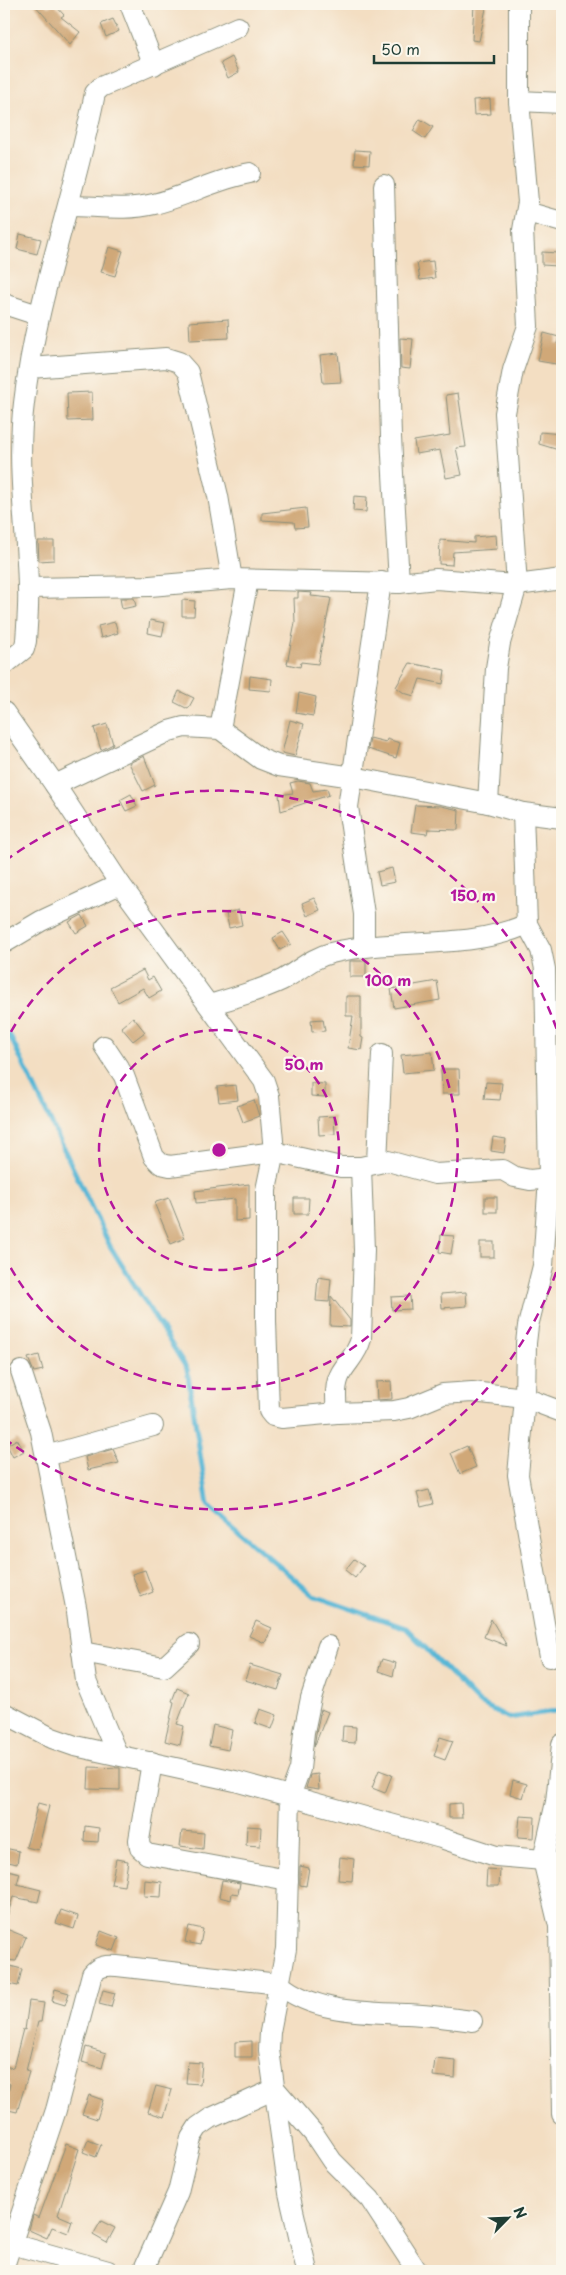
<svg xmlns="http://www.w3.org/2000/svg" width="566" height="2275" font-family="'Playpen Sans',sans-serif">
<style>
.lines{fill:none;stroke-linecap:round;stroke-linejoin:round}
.stream{stroke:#56b6d5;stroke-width:5}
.building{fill:#d0a878}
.minor-casing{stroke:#898e7b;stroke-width:22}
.minor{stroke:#fff;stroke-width:20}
.ring{fill:none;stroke:#b5179e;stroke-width:2.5;stroke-dasharray:9 6}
.centre{fill:#b5179e;stroke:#fbf7ec;stroke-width:2.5}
.ring-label{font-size:15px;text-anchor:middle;font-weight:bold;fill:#b5179e;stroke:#fbf7ec;stroke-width:4.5;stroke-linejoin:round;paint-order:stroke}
</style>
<rect width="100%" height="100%" fill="#fbf7ec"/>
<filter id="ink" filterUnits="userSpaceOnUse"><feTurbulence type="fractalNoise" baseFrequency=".02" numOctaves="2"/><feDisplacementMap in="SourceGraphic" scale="10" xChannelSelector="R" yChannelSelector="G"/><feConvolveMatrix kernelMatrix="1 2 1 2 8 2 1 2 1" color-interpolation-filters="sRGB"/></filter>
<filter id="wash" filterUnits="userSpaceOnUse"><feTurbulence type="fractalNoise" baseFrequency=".0096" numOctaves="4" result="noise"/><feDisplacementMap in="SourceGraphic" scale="20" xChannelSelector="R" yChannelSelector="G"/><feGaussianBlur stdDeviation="1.12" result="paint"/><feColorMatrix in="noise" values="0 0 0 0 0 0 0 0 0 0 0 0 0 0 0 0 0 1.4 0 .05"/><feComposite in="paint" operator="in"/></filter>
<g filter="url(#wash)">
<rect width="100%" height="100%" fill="#f3dec2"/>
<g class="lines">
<path class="stream" d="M4,1030L10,1036L110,1246L187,1369L208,1505L314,1596L406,1628L478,1702L509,1718L562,1710"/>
</g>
<g id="blocks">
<g class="building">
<path d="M34,4H44L48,7L54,4L64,15L61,17L80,32L70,45Z"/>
<path d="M474,4H487L479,41L472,40Z"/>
<path d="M113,19L119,31L106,37L101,24Z"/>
<path d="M232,57L239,72L228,78L221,63Z"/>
<path d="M490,99L491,114L474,115L473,100Z"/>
<path d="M420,119L433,127L425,139L413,131Z"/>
<path d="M355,150L370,151L369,165L354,164Z"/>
<path d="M20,234L41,239L37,254L17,249Z"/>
<path d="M109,247L123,251L115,276L101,272Z"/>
<path d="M542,252L558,253V266L542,265Z"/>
<path d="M433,261L435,278L420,280L417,263Z"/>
<path d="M228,319L229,338L190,340L189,322Z"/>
<path d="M544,333L559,337L557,344H562V365L538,361Z"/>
<path d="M400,338L413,339L410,369L401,368Z"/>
<path d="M338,353L341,382L323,383L320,355Z"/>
<path d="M92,392L93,420L68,421L67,393Z"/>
<path d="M458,393L466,447L456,448L462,475L446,478L440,450L416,454L414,441L450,435L446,395Z"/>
<path d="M540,432L562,434V451L539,444Z"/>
<path d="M354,496L367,497L366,512L353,511Z"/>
<path d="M306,508L308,527L295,528L294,522L262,520V513Z"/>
<path d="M496,535L497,549L453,552L452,565L439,564L440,540L474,543V537Z"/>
<path d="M38,541H54V560L39,561Z"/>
<path d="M298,592L312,593L311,596L331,598L318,664L301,662L300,667L287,664L295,623L294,598H298Z"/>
<path d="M120,598H134L136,606L122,609Z"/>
<path d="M182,600L195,601L194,616H182Z"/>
<path d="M150,620L165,623L162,636L148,633Z"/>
<path d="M115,622L118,633L101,638L98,626Z"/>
<path d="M410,663L445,670L443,684L420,679L414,696L404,693L396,687Z"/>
<path d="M250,676L272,679L271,691L249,689Z"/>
<path d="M179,691L194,698L188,709L174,702Z"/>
<path d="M299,693L316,697L313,716L296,713Z"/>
<path d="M290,720L304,724L295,756L282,753Z"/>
<path d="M107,724L113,744L101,750L94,728Z"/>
<path d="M370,738L386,742L387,739L400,743L396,758L368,749Z"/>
<path d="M144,756L155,785L143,791L129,763Z"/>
<path d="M298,781L310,783L313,791L327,789L329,795L281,811L279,795L293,793L290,783Z"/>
<path d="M131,794L137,806L126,811L120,800Z"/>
<path d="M415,805L441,806L459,810L458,830L428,829L427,834L411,832Z"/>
<path d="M392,868L395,882L380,885L377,872Z"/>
<path d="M314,898L320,910L307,916L302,903Z"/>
<path d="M239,910L242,925L229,928L226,913Z"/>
<path d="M82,915L88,926L76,933L69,922Z"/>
<path d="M283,932L291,944L280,950L273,938Z"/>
<rect x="350" y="961" width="16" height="16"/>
<path d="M143,970L148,980L153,977L161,991L149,998L143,988L118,1002L110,987Z"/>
<path d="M437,981L440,1000L394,1008L391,989Z"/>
<path d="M346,996H361V1037L363,1038L361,1050L348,1048L353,1016H346Z"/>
<path d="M133,1017L145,1032L133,1041L121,1027Z"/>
<path d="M323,1019L325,1031L312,1032L311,1020Z"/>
<path d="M432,1052L434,1070L403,1073L401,1055Z"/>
<path d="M441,1069H459L460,1094H442Z"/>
<path d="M486,1082L502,1083L500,1100L484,1099Z"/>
<path d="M311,1083L325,1084V1097L311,1096Z"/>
<path d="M236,1085L238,1100L219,1102L217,1087Z"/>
<path d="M254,1100L259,1116L243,1122L237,1106Z"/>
<path d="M334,1116L335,1134L319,1135L318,1117Z"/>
<path d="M493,1137L506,1139L504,1153L491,1151Z"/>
<path d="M249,1184V1220L235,1221V1199L196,1203L195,1191Z"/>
<rect x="485" y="1197" width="12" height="15"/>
<path d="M169,1198L185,1238L171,1244L155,1205L156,1202Z"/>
<path d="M294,1198H309L308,1214H294Z"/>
<path d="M441,1235L454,1236L451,1254L439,1252Z"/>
<rect x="480" y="1242" width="14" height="15"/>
<path d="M318,1277L331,1279L329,1302L316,1301Z"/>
<path d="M466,1292L467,1306L442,1308L441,1294Z"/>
<path d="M331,1296L350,1320V1327L330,1326Z"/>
<path d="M410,1296L411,1309L392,1310L391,1297Z"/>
<path d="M39,1355L43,1370L34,1372L28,1358Z"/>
<path d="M391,1381L392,1399L377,1400L376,1382Z"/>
<path d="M17,1439L24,1451L13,1457L7,1445Z"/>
<path d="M467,1446L476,1467L460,1474L451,1453Z"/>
<path d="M113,1449L119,1463L88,1470L85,1457Z"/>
<path d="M429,1490L433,1504L421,1507L417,1493Z"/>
<path d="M354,1559L364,1566L355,1578L345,1570Z"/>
<path d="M145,1570L153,1592L141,1597L132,1574Z"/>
<path d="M491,1619L507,1646L484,1637Z"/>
<path d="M256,1621L272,1628L265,1643L249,1636Z"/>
<path d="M382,1659L396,1663L393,1676L378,1671Z"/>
<path d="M250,1665L283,1675L278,1690L245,1680Z"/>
<path d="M177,1688L189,1693L177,1724L184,1726L180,1745L165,1741L174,1702L172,1701Z"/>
<path d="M260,1709L277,1715L272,1729L255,1723Z"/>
<path d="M321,1709L328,1712L314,1747L316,1734Z"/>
<path d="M213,1725L232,1730L228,1750L209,1746Z"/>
<path d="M343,1726L356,1727L355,1743L342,1742Z"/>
<path d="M440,1737L453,1741L445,1760L434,1756Z"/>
<path d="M89,1767L120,1768V1790L88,1789Z"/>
<path d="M379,1770L392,1775L385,1793L372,1788Z"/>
<path d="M318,1774L319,1790L306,1788L310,1775Z"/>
<path d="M513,1780L527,1784L523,1798L510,1794Z"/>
<path d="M38,1803L49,1806L38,1850L26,1847Z"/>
<path d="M461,1803L462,1818H449V1804Z"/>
<path d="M520,1816L535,1817L534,1838L518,1837Z"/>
<path d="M85,1826L99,1828L98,1842L84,1841Z"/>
<path d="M247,1826L261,1827L260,1846L246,1845Z"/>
<path d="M182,1831L204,1833L203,1849L180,1846Z"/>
<path d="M4,1848L19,1851L17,1864L4,1861Z"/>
<path d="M340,1857L354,1859L352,1881L338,1880Z"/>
<path d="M116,1859L128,1861L124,1886L111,1884Z"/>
<path d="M300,1866L309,1868L306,1886L300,1885Z"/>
<path d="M487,1869L500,1870L499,1886H486Z"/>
<path d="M8,1870L20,1873L17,1884L41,1890L38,1902L13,1897L7,1917H4V1882Z"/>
<path d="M145,1880L162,1882L161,1897L144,1896Z"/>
<path d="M222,1880L240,1883L238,1894L232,1893L231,1900L219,1897Z"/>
<path d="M61,1910L78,1916L74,1929L56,1923Z"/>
<path d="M189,1926L203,1929L200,1945L185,1942Z"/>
<path d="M4,1928L26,1937L16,1961L4,1960Z"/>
<path d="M101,1931L119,1938L114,1951L96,1945Z"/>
<path d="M6,1965L22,1969L18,1986L4,1983Z"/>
<path d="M55,1989L69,1993L65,2005L52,2001Z"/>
<path d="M103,1990L115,1993L111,2007L99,2004Z"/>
<path d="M29,2001L44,2003L41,2022H38L26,2071L29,2072L17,2112L4,2109L10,2084L4,2082V2066L13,2068L23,2029L25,2030Z"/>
<path d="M252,2041V2057H235V2042Z"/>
<path d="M86,2047L106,2053L102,2068L82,2062Z"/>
<path d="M435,2059L456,2061L455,2078L433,2076Z"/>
<path d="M188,2062L202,2063L200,2084L186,2083Z"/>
<path d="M156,2086L172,2090L164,2117L148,2112Z"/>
<path d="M89,2095L103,2100L97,2119L82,2114Z"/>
<path d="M88,2140L101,2145L96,2157L83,2152Z"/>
<path d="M66,2144L79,2149L58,2215L72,2221L68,2233L52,2227L47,2238L29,2230L33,2215L39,2218Z"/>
<path d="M101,2221L115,2228L107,2243L93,2235Z"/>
</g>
</g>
</g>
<g filter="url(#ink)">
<use href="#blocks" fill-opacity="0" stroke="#898e7b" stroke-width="1"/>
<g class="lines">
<g class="minor-casing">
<g id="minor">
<path d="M130,4L154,65"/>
<path d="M519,101L562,103"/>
<path d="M384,185L391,437L399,583"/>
<path d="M69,206C96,206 127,211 154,204C187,196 216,179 250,173"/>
<path d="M527,212L562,222"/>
<path d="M4,304L38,315"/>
<path d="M30,368L166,358L179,362L188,372L218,496L232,579"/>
<path d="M28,588L150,586L232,579L399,583L436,579L517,585L562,579"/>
<path d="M4,665L24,649L26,641C27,624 29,606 28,588C27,527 16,465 24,403C36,298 75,197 95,93L101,87L238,27"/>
<path d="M4,712L55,785L120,884L264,1081L269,1096L274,1152L266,1190V1321L269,1411L273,1416L282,1418L337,1413L394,1411L409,1408L443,1394L472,1392L525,1398L562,1412"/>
<path d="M220,729L248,580"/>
<path d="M55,785L169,731L184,727L220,729L261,759L279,766L353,777L488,803L523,813L562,818"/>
<path d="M488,803L496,668L500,643L517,585L505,413L513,370L528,326L523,230L528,202L519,101V4"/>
<path d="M523,813L527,924L541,950L545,969L549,1178L543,1266L528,1326L526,1343L525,1398L518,1475L550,1657"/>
<path d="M4,943L41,921L120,884"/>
<path d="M364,947V914L348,807L381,582"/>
<path d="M209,1005C233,998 259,991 282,980C299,971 311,958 331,953C394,937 469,951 527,924"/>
<path d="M104,1046L124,1076L154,1157L161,1164L170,1166L274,1152L341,1167H361L388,1161L435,1174L503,1170L515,1177L530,1180L549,1178L561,1182"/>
<path d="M377,1162L382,1054"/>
<path d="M21,1371L41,1432L77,1612L86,1681L117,1754"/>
<path d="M337,1413C336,1400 334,1385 341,1373C348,1361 357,1354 361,1339L364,1250L361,1167"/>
<path d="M46,1456L153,1426"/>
<path d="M82,1652L164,1667L189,1644"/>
<path d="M4,1713L52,1738L75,1746L235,1781L441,1838L496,1856L543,1860L562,1865"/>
<path d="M562,1744L556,1802L543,1860L559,1926L562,2114"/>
<path d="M152,1762L139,1840L140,1848L147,1854L288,1880"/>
<path d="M275,2089L314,2134L332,2161L370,2199L417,2271"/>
<path d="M12,2244L108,2271"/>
<path d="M4,2266L56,2110L92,1974C99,1966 106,1965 117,1966L279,1984C314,2013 364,2012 407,2014C429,2015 450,2018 472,2021"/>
<path d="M143,2271L178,2192L191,2138L198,2127L211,2118L275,2089"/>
<path d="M307,2271L289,2193L269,2050L270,2032L286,1949L290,1796L300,1769L304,1732L311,1698L328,1646"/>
</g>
</g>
<use href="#minor" class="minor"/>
</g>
</g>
<g class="ring">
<circle cx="219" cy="1150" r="120"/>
<path d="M4 1045A239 239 0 1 1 4 1255"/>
<path d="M561 1258A359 359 0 0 1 5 1439M5 861A359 359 0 0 1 561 1042"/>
</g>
<circle cx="219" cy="1150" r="8" class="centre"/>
<g class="ring-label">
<text x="473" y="901">150 m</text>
<text x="388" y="986">100 m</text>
<text x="304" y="1070">50 m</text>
</g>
<rect width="566" height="2275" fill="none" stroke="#fbf7ec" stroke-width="20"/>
<g transform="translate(508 2218) rotate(66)" stroke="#fbf7ec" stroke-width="4" paint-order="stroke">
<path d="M0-4L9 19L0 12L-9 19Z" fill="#1f3d34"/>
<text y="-8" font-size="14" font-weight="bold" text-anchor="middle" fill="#1f3d34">N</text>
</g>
<path d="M374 55v8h120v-8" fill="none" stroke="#1f3d34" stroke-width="2.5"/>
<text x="381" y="55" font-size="15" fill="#1f3d34" stroke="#fbf7ec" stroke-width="4" paint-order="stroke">50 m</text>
</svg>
